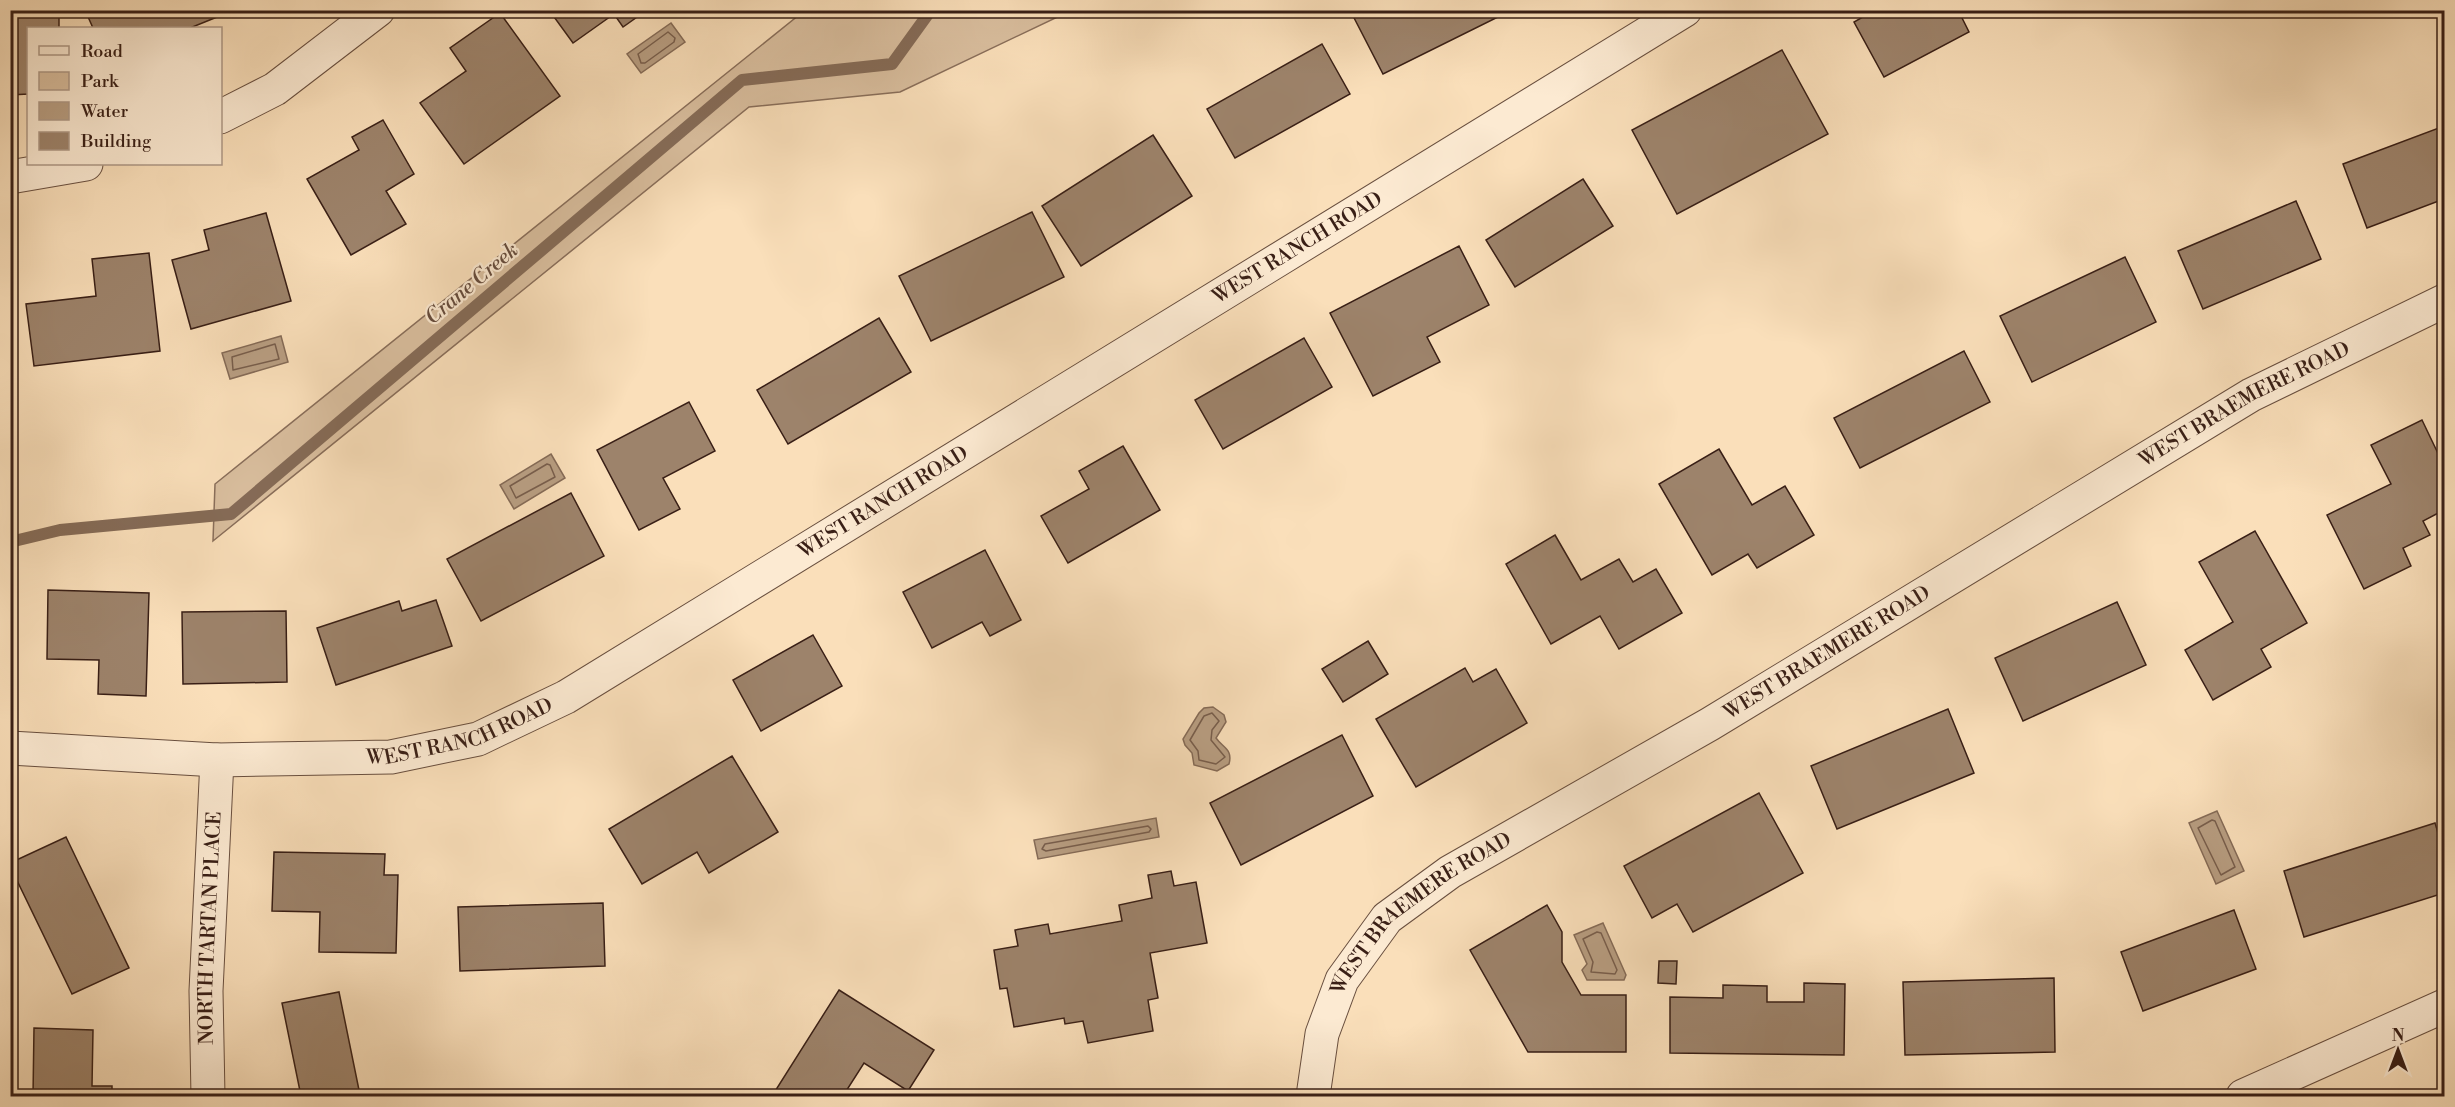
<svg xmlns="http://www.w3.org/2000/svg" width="2455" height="1107" font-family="'Libre Bodoni',serif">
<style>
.green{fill:#d9be9e;stroke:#896e5a;stroke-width:1.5}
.water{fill:#b89e82;stroke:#856b57;stroke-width:1.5}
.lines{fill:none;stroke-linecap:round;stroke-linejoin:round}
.shore{stroke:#785e4c;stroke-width:1.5}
.stream{stroke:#856b57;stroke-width:12}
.building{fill:#9d836b;stroke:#391f16;stroke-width:1.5}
.minor-casing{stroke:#694f3f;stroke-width:35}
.minor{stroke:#fcead2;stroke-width:33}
.labels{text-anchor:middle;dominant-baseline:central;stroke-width:4.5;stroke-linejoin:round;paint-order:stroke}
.street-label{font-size:20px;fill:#391f16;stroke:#fcead2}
.water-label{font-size:21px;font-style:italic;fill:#654b3c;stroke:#fcead2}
</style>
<rect width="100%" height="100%" fill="#fadfba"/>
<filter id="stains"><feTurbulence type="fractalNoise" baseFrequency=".00333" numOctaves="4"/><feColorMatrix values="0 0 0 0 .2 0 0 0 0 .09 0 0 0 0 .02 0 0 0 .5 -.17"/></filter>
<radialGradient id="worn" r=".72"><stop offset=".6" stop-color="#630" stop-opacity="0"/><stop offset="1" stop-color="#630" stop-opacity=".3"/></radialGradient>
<path class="green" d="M804,11H1070L900,92L749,107L213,541L215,484Z"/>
<g class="water">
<path d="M671,23L685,42L641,73L627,54Z"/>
<path d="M281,336L288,362L230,379L222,353Z"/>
<path d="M551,454L565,478L514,509L500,485Z"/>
<path d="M1213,707L1224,715L1226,722L1216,738C1223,748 1233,749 1229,764L1217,771L1194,765L1192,753L1185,745L1183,739L1199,713L1204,708Z"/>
<path d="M2217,811L2244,871L2216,884L2189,823Z"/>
<path d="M1156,818L1159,837L1038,859L1034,840Z"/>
<path d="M1603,923L1626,975L1624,980H1587L1582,970L1587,964L1574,935Z"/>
</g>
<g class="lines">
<g class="shore">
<path d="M668,32L675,38L674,42L645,63H641L638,54Z"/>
<path d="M275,344L279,359L233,370L232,357Z"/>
<path d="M547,464L550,465L555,477L516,498L510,486Z"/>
<path d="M1212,713L1219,721L1212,730L1211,740L1225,757L1216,764L1199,760L1198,751L1190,740L1204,716Z"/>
<path d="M2212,820L2215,821L2235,867L2221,875L2198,828Z"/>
<path d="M1148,826L1151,829L1149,832L1046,851L1042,849L1045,844Z"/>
<path d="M1597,932L1601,933L1617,970L1615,974L1591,972L1593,962L1583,939Z"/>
</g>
<path class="stream" d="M10,542L60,530L231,514L742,80L892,64L931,10"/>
</g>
<g class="building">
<path d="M10,10H59V28H28V94L10,95Z"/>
<path d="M85,10H226L227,13L190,28H93Z"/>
<path d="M549,10H647L623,27L614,14L573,43Z"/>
<path d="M1350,10H1508V12L1383,74Z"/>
<path d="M1875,10H1958L1969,32L1884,77L1854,22Z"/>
<path d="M500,13L560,96L464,164L420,103L466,71L450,48Z"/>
<path d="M1322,44L1350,94L1235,158L1207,109Z"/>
<path d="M1782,50L1828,134L1677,214L1632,130Z"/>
<path d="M383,120L414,174L386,191L406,224L351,255L307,179L359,150L352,137Z"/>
<path d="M2444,126V199L2367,228L2343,164Z"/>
<path d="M1153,135L1192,196L1081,266L1042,206Z"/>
<path d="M1583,179L1613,226L1515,287L1486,240Z"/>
<path d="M2296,201L2321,259L2203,309L2178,251Z"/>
<path d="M1032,212L1064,277L931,341L899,276Z"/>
<path d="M266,213L291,301L191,329L172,260L209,250L204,230Z"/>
<path d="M1459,246L1489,305L1427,337L1440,362L1373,396L1330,313Z"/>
<path d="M149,253L160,351L34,366L26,304L96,296L92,259Z"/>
<path d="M2125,257L2156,322L2032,382L2000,316Z"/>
<path d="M879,318L911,372L788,444L757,390Z"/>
<path d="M1304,338L1332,387L1223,449L1195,400Z"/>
<path d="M1964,351L1990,402L1860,468L1834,418Z"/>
<path d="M689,402L715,451L663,478L680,509L639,530L597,450Z"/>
<path d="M2422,420L2444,466V510L2423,521L2430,535L2403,548L2411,566L2364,589L2327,515L2391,484L2371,445Z"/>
<path d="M1123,446L1160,510L1068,563L1041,516L1089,489L1079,471Z"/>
<path d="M1719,449L1752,505L1785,486L1814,535L1757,568L1748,554L1712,575L1659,484Z"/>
<path d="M571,493L604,556L481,621L447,559Z"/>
<path d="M2255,531L2307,623L2261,649L2271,667L2213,700L2185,650L2233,622L2199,562Z"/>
<path d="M1555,535L1581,580L1619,559L1633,582L1656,569L1682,613L1619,649L1600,616L1551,644L1506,564Z"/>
<path d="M985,550L1021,620L990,636L982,622L932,648L903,592Z"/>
<path d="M48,590L149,593L146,696L98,694L99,660L47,659Z"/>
<path d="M436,600L452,646L336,685L317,628L399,601L402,611Z"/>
<path d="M2117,602L2146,665L2023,721L1995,658Z"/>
<path d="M286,611L287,682L183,684L182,612Z"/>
<path d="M813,635L842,686L761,731L733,680Z"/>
<path d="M1368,641L1388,674L1343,702L1322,669Z"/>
<path d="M1465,668L1473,682L1496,669L1527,723L1416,787L1376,719Z"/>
<path d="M1948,709L1974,773L1837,829L1811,766Z"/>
<path d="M1342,735L1373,796L1241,865L1210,803Z"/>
<path d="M732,756L778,832L709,873L697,852L642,884L609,829Z"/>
<path d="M1759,793L1803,873L1693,932L1677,904L1652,918L1624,866Z"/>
<path d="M2435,823L2444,853V893L2304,937L2284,871Z"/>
<path d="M66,837L129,968L72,994L10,866V863Z"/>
<path d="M274,852L385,854L384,875H398L396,953L319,952L320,912L272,911Z"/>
<path d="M1171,871L1174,886L1196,882L1207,943L1150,953L1158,998L1148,1000L1153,1031L1088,1043L1083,1021L1065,1024L1064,1018L1014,1027L1007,988L1000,989L994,950L1018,946L1015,930L1048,924L1050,934L1122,921L1119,905L1152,898L1148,875Z"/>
<path d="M603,903L605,966L460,971L458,907Z"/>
<path d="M1547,905L1562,932V962L1581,995H1626V1052H1528L1470,950Z"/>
<path d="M2234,910L2256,969L2143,1011L2121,952Z"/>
<path d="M1659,961H1677L1676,984L1658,983Z"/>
<path d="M2054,978L2055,1052L1905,1055L1903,982Z"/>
<path d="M1804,983L1845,984L1844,1055L1670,1053V997L1723,998V985L1767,986V1002H1804Z"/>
<path d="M839,990L934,1050L908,1091L864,1063L843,1096H772Z"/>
<path d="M339,992L359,1090L327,1096H301L282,1003Z"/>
<path d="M34,1028L93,1030L92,1086H112V1096H33Z"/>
</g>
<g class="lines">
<g class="minor-casing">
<g id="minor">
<path d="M220,117L275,89L378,10"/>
<path d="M10,177L86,164"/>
<path id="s1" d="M10,748L217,760L391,757L478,739L566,697L1685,10"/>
<path id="s2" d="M208,1096L206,991L217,760"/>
<path id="s3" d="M1313,1096L1322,1034L1342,980L1387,918L1450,872L1710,724L2251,395L2444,301"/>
<path d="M2243,1096L2444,1006"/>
</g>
</g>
<use href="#minor" class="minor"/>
</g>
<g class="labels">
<g class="street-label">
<text stroke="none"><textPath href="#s1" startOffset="1426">WEST RANCH ROAD</textPath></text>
<text stroke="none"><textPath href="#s3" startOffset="1197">WEST BRAEMERE ROAD</textPath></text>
<text stroke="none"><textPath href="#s1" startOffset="940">WEST RANCH ROAD</textPath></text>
<text stroke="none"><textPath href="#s3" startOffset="711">WEST BRAEMERE ROAD</textPath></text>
<text stroke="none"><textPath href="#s1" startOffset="454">WEST RANCH ROAD</textPath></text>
<text stroke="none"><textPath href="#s3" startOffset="225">WEST BRAEMERE ROAD</textPath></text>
<text stroke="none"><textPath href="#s2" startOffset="168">NORTH TARTAN PLACE</textPath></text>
</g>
<g class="water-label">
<text transform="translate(472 284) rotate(-40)">Crane Creek</text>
</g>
</g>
<rect width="2455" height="1107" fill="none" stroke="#fadfba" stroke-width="36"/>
<rect x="12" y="12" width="2431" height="1083" fill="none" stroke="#391f16" stroke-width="3"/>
<rect x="18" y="18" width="2419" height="1071" fill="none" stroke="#391f16" stroke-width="1.5"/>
<rect x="27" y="27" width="195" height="138" fill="#fcead2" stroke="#ae9987" stroke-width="1.5"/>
<rect x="39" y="46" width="30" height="9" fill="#fcead2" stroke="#ae9987" stroke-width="1.5"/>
<text x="81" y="57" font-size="18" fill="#391f16">Road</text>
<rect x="39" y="72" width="30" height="18" fill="#d9be9e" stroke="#ae9987" stroke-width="1.5"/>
<text x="81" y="87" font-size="18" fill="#391f16">Park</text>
<rect x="39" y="102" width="30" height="18" fill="#b89e82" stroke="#ae9987" stroke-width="1.5"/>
<text x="81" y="117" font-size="18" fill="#391f16">Water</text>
<rect x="39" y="132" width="30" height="18" fill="#9d836b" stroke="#ae9987" stroke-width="1.5"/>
<text x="81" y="147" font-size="18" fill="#391f16">Building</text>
<g transform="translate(2398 1050)" stroke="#fcead2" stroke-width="4.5" paint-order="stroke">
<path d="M0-4.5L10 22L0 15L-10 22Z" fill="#391f16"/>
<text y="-9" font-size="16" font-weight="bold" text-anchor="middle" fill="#391f16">N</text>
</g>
<rect width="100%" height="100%" filter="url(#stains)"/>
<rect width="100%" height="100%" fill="url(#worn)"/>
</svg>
